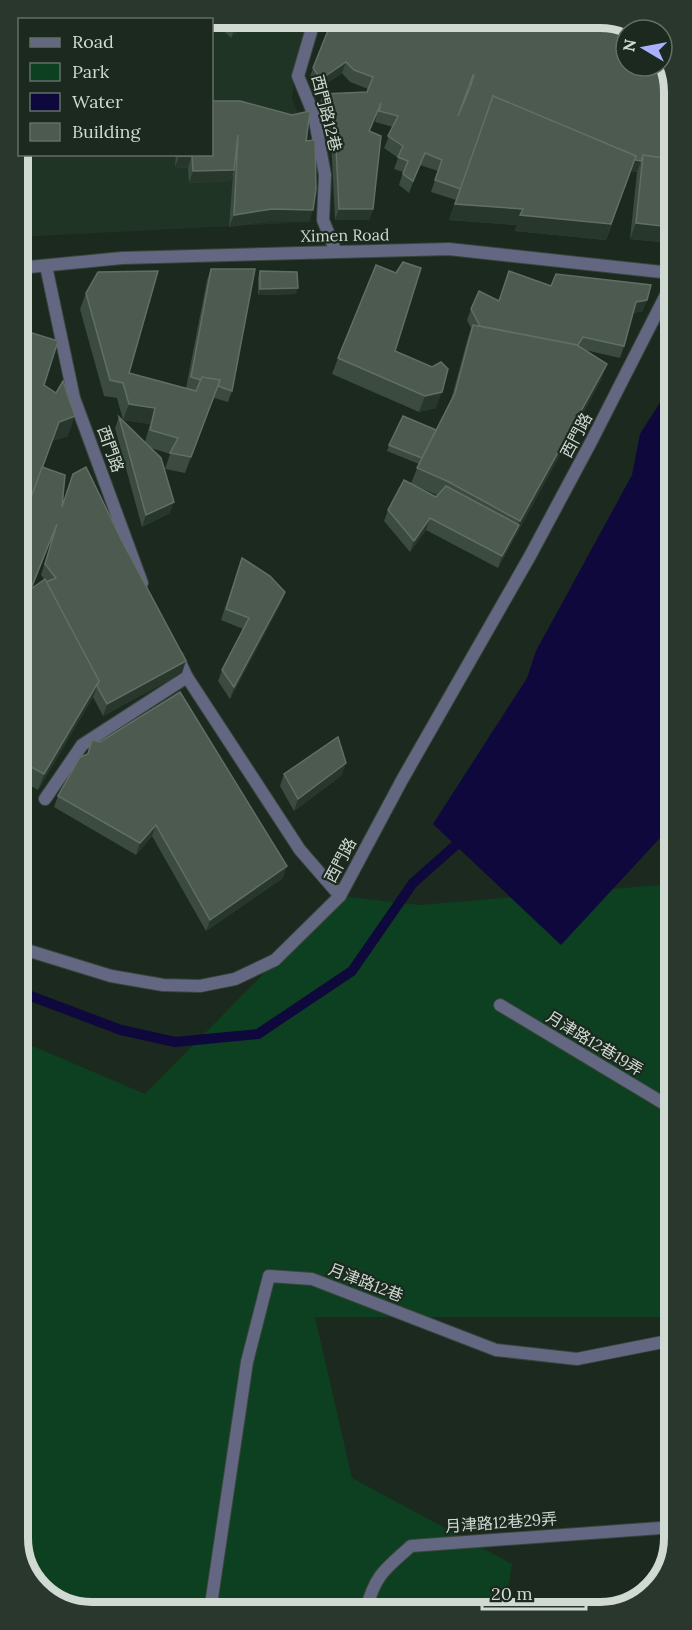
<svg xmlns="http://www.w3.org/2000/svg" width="692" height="1630" font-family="Lora,'Noto Sans TC',serif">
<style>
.built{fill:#203426}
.green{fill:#0d4021}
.water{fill:#0f083c}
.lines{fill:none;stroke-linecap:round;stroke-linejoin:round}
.stream{stroke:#0f083c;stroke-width:10}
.service-casing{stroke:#38453c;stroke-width:14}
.minor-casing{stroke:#38453c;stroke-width:14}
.service{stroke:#636781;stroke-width:12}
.minor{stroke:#636781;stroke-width:12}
.wall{fill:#3c4b40;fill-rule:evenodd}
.shaded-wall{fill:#28372c}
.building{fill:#4c5a50;stroke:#616e64;stroke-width:1.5;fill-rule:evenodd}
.labels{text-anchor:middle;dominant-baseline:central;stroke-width:4.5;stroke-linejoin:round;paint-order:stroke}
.street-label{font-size:16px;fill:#d0d9d2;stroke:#1b291f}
.rim{fill:none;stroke:#d0d9d2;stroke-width:8}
</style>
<rect width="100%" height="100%" fill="#1b291f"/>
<path class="built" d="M92,18H313L297,55L292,99L314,149L311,222L19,237V137L20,154H212V20L88,19Z"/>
<path class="green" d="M672,884L673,1317H315L352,1478L512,1564L505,1609L87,1612L47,1596L22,1561L21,1041L145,1094L340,896L419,905Z"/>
<path class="water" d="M671,389L672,825L561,945L433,824L527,678L536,651L632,475L640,434L666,393Z"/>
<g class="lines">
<path class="stream" d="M20,992L121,1030L175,1042L258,1034L352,971L413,883L465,837"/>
<g class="service-casing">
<g id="service">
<path d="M315,18L298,76L314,115L325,175L323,220L336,252"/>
<path d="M18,97L20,98"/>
<path d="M18,114L20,111"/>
<path d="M46,266L74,398L142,583"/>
<path d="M177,656L187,677L300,850L340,896L402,780L530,556L591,442L671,285"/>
<path d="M45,799L82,745L187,677"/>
<path d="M20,948L111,976L163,985L200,986L235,979L275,960L340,896"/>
<path d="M500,1005L673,1109"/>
<path d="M366,1610C375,1575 385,1569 411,1546L674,1527"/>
<path d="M210,1611L247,1362L269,1276L312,1279L496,1350L577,1359L673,1340"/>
</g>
</g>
<g class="minor-casing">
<path id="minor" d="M19,268L122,258L449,249L671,273"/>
</g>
<use href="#service" class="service"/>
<use href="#minor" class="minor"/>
</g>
<g class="wall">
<path d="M92,18H98V20H88Z"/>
<path d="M210,18H251L231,38Z"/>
<path d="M333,18L670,69L671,243L630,239L637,172L631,171L606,240L515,231L517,225L449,220L456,200L431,192L438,171L420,165L409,193L399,185L403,172L394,169L398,158L384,148L393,127L375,122L377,114L370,131L373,209L369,220H335L331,138L319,106L323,94L367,92L368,89L350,82L342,73L317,90L309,79ZM469,86L470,87L468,94L458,116Z"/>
<path d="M212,101L306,141L313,210L308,221H268L229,227L233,174L230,181L189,183L188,168L175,167L176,154H212Z"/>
<path d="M211,269L232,391L228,402L214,398L185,473L165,469L170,513L142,527L115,428L119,417L145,442L150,424L123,420L117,398L104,396L80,309L86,293L129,373L186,388L207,280ZM151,448L170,454L165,469Z"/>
<path d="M260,271L296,294L258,295V277Z"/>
<path d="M509,271L551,286L643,311L633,313L624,346L620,358L585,350L601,380L498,568L426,530L410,552L384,521L388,510L411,483L419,464L387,451L389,445L436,430L451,400L467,341L471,328L467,320L471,309L499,301ZM416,486L437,495L436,497Z"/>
<path d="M19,329L68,436L52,441L43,467L62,506L182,673L103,716L93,697L38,790L20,780L19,613L24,604L19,601ZM53,535L41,575L44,579L32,589Z"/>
<path d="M395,351L436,408L419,412L332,374L338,358Z"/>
<path d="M238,569L285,592L281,603L230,699L218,681L222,670L243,629L221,620Z"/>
<path d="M92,740L283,878L206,931L152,836L136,855L54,807L58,796L87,754Z"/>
<path d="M284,774L342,775L294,811L280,786Z"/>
</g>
<g class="shaded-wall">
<path d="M244,18H251L231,38L235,27Z"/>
<path d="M346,62L342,73L317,90L321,79Z"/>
<path d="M179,156H192L188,168L175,167Z"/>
<path d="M635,160L641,161L637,172L630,171Z"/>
<path d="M234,170L230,181L189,183L193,171Z"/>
<path d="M455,204L523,209L611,224L606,240L515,231L517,225L449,220Z"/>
<path d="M272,209L313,210L308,221H268L229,227L234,215Z"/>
<path d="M339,209H373L369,220H335Z"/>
<path d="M636,223L671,227V243L630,239Z"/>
<path d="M298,288L296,294L258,295L260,289Z"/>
<path d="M647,300L643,311L631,314L636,302Z"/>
<path d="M607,364L601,380L498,568L502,556L520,521Z"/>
<path d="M442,392L436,408L419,412L425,396Z"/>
<path d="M129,404L155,408L150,424L123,420Z"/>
<path d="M75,416L68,436L52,441L59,422Z"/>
<path d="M174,502L170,513L142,527L146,515Z"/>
<path d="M430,518L426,530L410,552L414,541Z"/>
<path d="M285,592L281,603L230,699L234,687Z"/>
<path d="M186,661L182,673L103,716L107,704Z"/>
<path d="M99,681L93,697L38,790L44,774Z"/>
<path d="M346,763L342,775L294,811L298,799Z"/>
<path d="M156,825L152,836L136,855L140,843Z"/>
<path d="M287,866L283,878L206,931L210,920Z"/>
</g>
<g class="building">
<path d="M99,18H177L176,20H99Z"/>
<path d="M226,18H244L235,27Z"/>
<path d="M333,18H605L636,30H626V66H662V57L670,69V159L643,155L641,161L635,160L636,156L493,96L461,189L435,180L442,160L425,153L413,181L403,174L408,161L398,157L403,146L388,136L398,116L379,111L381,103L369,131L381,136L373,209H339L335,126L323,94L367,92L373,77L354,70L346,62L321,79L313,68ZM473,75H474L470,88L458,116Z"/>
<path d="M493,96L636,156L611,224L520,215L523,209L455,204Z"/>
<path d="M212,101H240L292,115L310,111L306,141L315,140L316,189L313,210L272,209L234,215L238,135L234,170L193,171L192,156H179V154H212Z"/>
<path d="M643,155L670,159L671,227L636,223Z"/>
<path d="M403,262L421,268L395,351L432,367L441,362L448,369L442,392L425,396L338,358L376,265L396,273Z"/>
<path d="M211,269H255L232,391L218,386L220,380L202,377L201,380L191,377Z"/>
<path d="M158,271L129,373L196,391L202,377L220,380L191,457L170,453L178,438L150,430L155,408L129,404L123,383L110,380L86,293L98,272Z"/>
<path d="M260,271L297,272L298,288L260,289Z"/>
<path d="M509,271L551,286L556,274L651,285L647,300L636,302L624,346L583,337L578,345L480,326L471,309L479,291L499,301Z"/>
<path d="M473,325L577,345L607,364L520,521L447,481L417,468L455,393Z"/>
<path d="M19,329L58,341L44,385L56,393L63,381L75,416L59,422L19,531Z"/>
<path d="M403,416L436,430L422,458L389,445Z"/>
<path d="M119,417L161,458L174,502L146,515Z"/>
<path d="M42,467L65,475L62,507L73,474L86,467L122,541L186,661L107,704L97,686L99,681L46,582L56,578L45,564L57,524L29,593L23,589L19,595V531Z"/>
<path d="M404,480L436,497L446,486L519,525L502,556L430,518L414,541L388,510Z"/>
<path d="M242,558L270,576L285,592L234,687L222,670L249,618L226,609Z"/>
<path d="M45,579L99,681L44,774L20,761L19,613L31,589Z"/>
<path d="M180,692L287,866L210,920L156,825L140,843L58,796L80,757L88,754L92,740L100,742Z"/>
<path d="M338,737L346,763L298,799L284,774Z"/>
</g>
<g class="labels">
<g class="street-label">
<text transform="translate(327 113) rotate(76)">西門路12巷</text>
<text transform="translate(345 235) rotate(-1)">Ximen Road</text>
<text transform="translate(576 435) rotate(-62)">西門路</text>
<text transform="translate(111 449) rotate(70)">西門路</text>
<text transform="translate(340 860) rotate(-62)">西門路</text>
<text transform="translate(595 1043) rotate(31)">月津路12巷19弄</text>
<text transform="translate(366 1282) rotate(21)">月津路12巷</text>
<text transform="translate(501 1522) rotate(-4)">月津路12巷29弄</text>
</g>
</g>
<path d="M0 0H692V1630H0ZM92 28H600A64 64 0 0 1 664 92V1538A64 64 0 0 1 600 1602H92A64 64 0 0 1 28 1538V92A64 64 0 0 1 92 28Z" fill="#29372d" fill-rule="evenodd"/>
<path class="rim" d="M92 28H600A64 64 0 0 1 664 92V1538A64 64 0 0 1 600 1602H92A64 64 0 0 1 28 1538V92A64 64 0 0 1 92 28Z"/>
<rect x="18" y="18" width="195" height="138" fill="#1b291f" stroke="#636f67" stroke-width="1.5"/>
<rect x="30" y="38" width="30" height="9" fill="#636781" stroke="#636f67" stroke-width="1.5"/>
<text x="72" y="48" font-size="18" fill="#d0d9d2">Road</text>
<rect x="30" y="63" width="30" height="18" fill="#0d4021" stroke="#636f67" stroke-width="1.5"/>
<text x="72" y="78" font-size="18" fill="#d0d9d2">Park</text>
<rect x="30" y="93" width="30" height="18" fill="#0f083c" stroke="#636f67" stroke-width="1.5"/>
<text x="72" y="108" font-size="18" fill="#d0d9d2">Water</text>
<rect x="30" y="123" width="30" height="18" fill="#4c5a50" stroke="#636f67" stroke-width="1.5"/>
<text x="72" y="138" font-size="18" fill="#d0d9d2">Building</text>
<g transform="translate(644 48) rotate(280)"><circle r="28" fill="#1b291f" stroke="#636f67" stroke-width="1.5"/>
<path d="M0-4.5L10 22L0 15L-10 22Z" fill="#a9b0fc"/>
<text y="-9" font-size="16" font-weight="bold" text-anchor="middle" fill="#d0d9d2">N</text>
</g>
<path d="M482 1600v9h104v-9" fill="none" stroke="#d0d9d2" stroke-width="3"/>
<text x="491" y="1600" font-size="18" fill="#d0d9d2" stroke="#1b291f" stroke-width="4.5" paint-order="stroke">20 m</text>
</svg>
